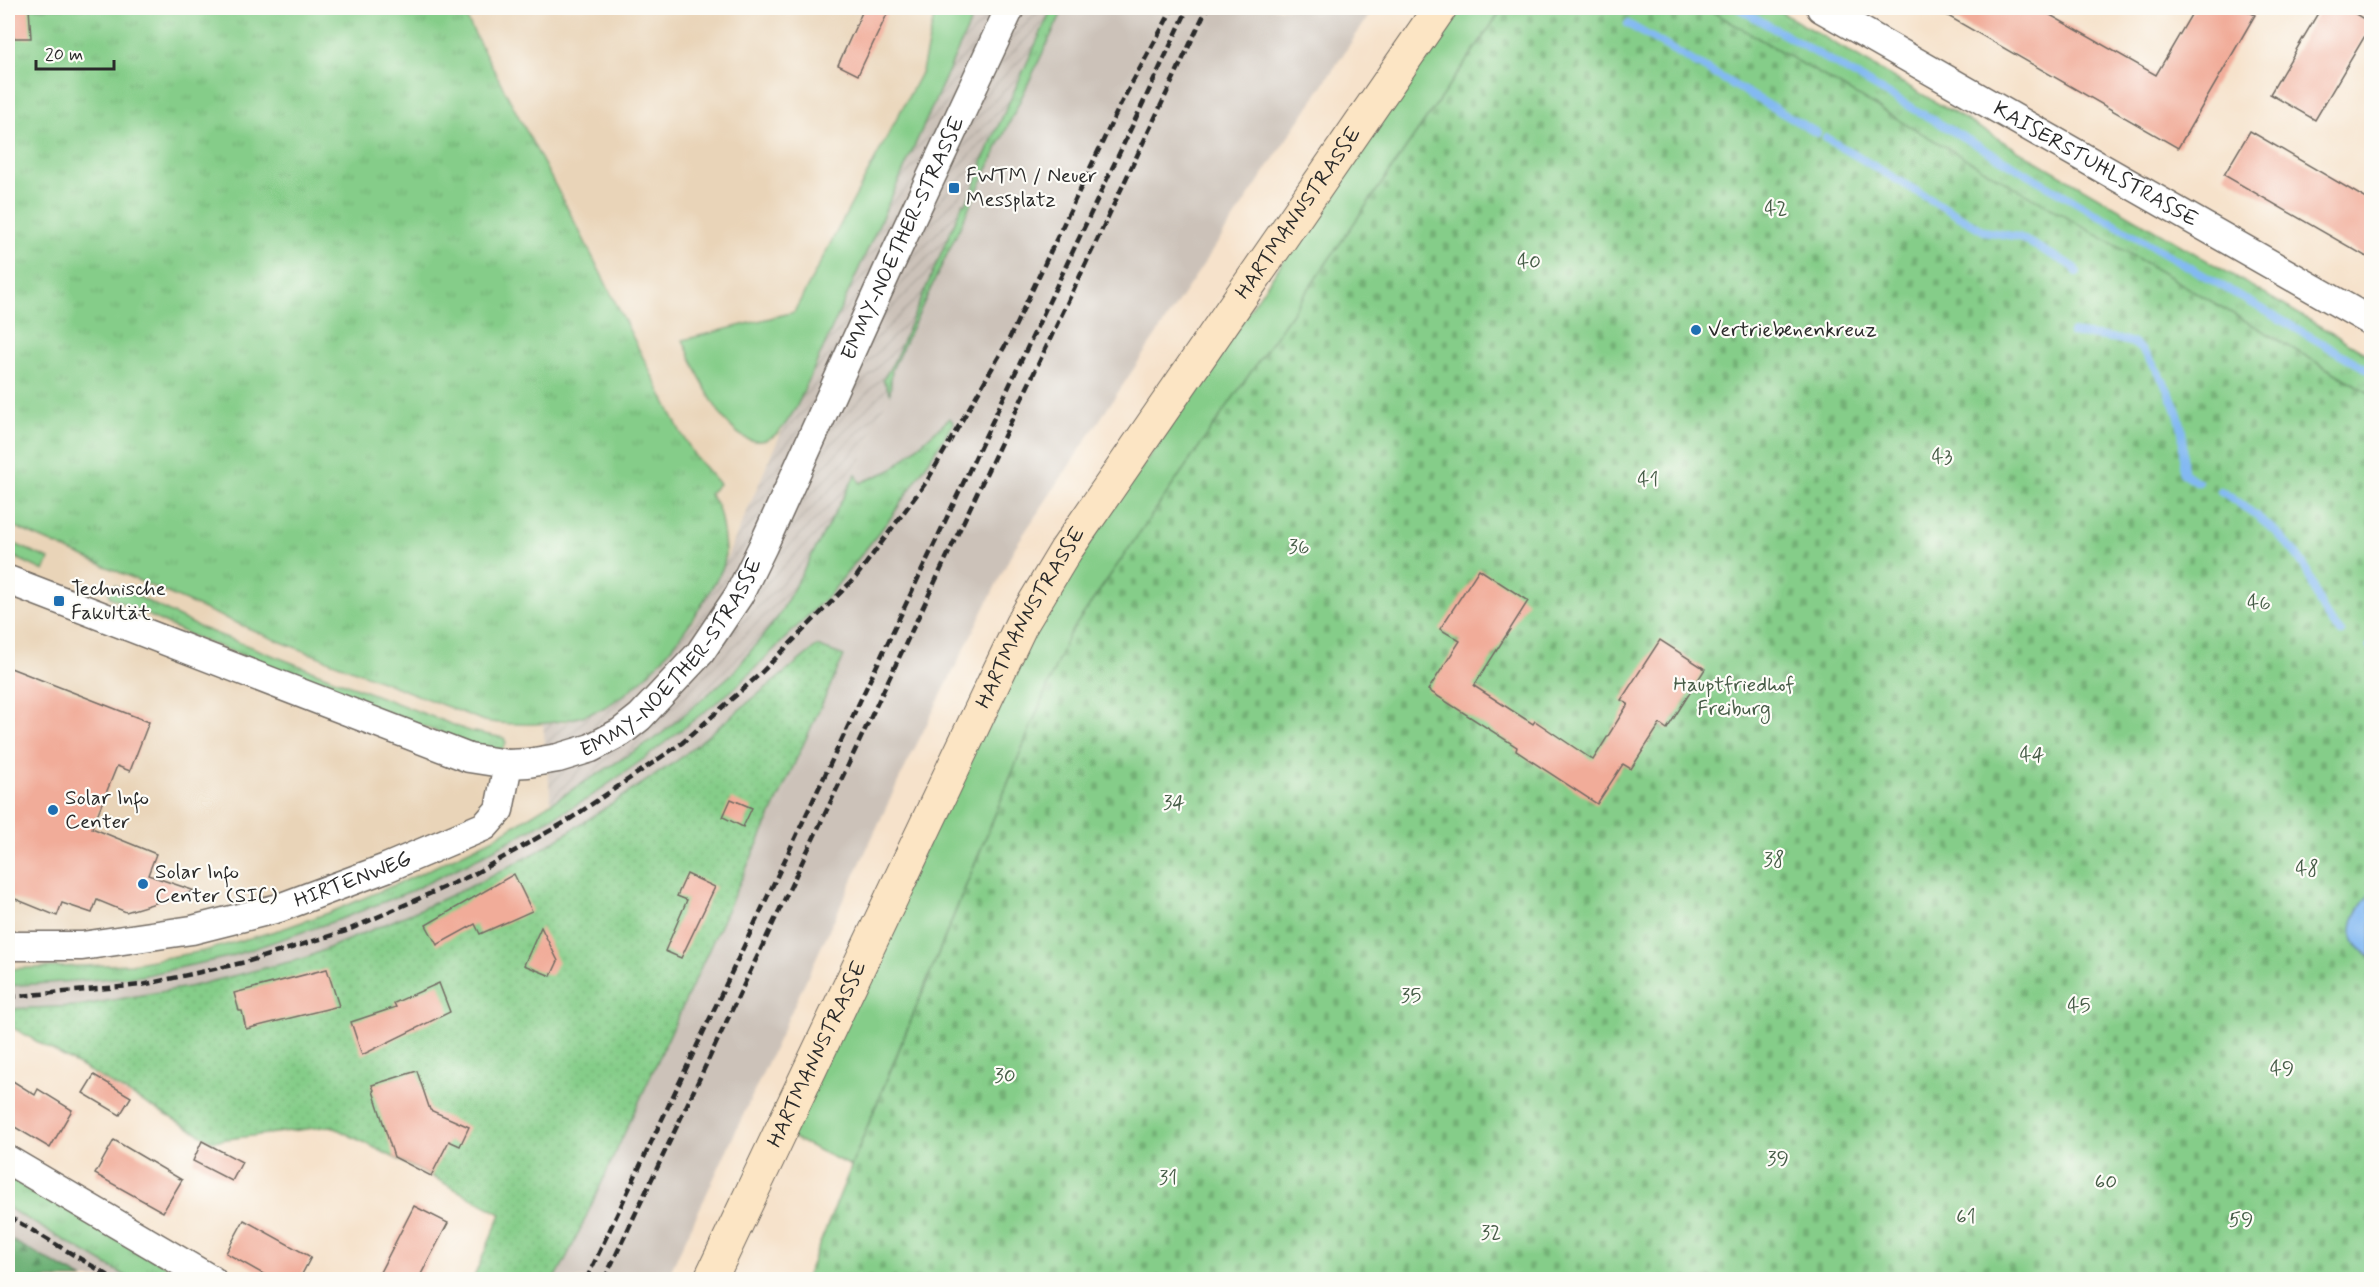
<svg xmlns="http://www.w3.org/2000/svg" width="2379" height="1287" font-family="Mynerve,sans-serif">
<style>
.built{fill:#e9d4b8;fill-rule:evenodd}
.industrial{fill:url(#industrial-furrows)}
.railway{fill:#ccc2b9}
.grass{fill:url(#grass-tufts);stroke:#587c5a;stroke-width:1.5}
.forest{fill:url(#forest-firs);stroke:#4c6e50;stroke-width:1.5}
.cemetery{fill:url(#cemetery-stones);stroke:#587c5a;stroke-width:1.5}
.park{fill:#85cd89;stroke:#587c5a;stroke-width:1.5}
.garden{fill:url(#garden-dots);stroke:#587c5a;stroke-width:1.5}
.water{fill:#83b9f2;stroke:#57728e;stroke-width:1.5}
.lines{fill:none;stroke-linecap:round;stroke-linejoin:round}
.stream{stroke:#83b9f2;stroke-width:8}
.building{fill:#f1ac99}
.street-casing{stroke:#726b63;stroke-width:31}
.secondary-casing{stroke:#726b63;stroke-width:35}
.street{stroke:#fff;stroke-width:28}
.secondary{stroke:#fce5c4;stroke-width:33}
.rail{stroke:#2b2b2b;stroke-width:4.5;stroke-dasharray:9 4.5;stroke-linecap:butt}
.poi-dot{fill:#1f6fb2;stroke:#fdfcf7;stroke-width:2}
.labels{text-anchor:middle;dominant-baseline:central;stroke-width:4.5;stroke-linejoin:round;paint-order:stroke}
.street-label{font-size:21px;fill:#2b2b2b;stroke:#fdfcf7}
.poi-label{font-size:21px;fill:#2b2b2b;stroke:#fdfcf7;text-anchor:start}
.park-label{font-size:21px;fill:#465c47;stroke:#fdfcf7}
</style>
<defs>
<pattern id="industrial-furrows" width="10" height="10" patternUnits="userSpaceOnUse" patternTransform="scale(1.5)"><rect width="10" height="10" fill="#ccc2b9"/><path d="M-1 1l2-2M0 10L10 0M9 11l2-2" fill="none" stroke="#afa79f"/></pattern>
<pattern id="grass-tufts" width="24" height="20" patternUnits="userSpaceOnUse" patternTransform="scale(1.5)"><rect width="24" height="20" fill="#85cd89"/><path d="M3 7l-1-3M5 7V3M7 7l1-3M15 17l-1-3M17 17v-4M19 17l1-3" fill="none" stroke="#73b076"/></pattern>
<pattern id="forest-firs" width="22" height="20" patternUnits="userSpaceOnUse" patternTransform="scale(1.5)"><rect width="22" height="20" fill="#6cb075"/><path d="M5 1l3.5 6h-7zM16 11l3.5 6h-7z" fill="#598f60"/></pattern>
<pattern id="cemetery-stones" width="16" height="16" patternUnits="userSpaceOnUse" patternTransform="scale(1.5)"><rect width="16" height="16" fill="#85cd89"/><path d="M2 7V4a2 2 0 0 1 4 0v3zM10 15v-3a2 2 0 0 1 4 0v3z" fill="#73b076"/></pattern>
<pattern id="garden-dots" width="8" height="8" patternUnits="userSpaceOnUse" patternTransform="scale(1.5)"><rect width="8" height="8" fill="#85cd89"/><path d="M2 2h.1M6 6h.1" fill="none" stroke="#73b076" stroke-width="1.8" stroke-linecap="round"/></pattern>
</defs>
<rect width="100%" height="100%" fill="#fdfcf7"/>
<filter id="ink" filterUnits="userSpaceOnUse"><feTurbulence type="fractalNoise" baseFrequency=".0167" numOctaves="2"/><feDisplacementMap in="SourceGraphic" scale="12" xChannelSelector="R" yChannelSelector="G"/><feConvolveMatrix kernelMatrix="1 2 1 2 8 2 1 2 1" color-interpolation-filters="sRGB"/></filter>
<filter id="wash" filterUnits="userSpaceOnUse"><feTurbulence type="fractalNoise" baseFrequency=".008" numOctaves="4" result="noise"/><feDisplacementMap in="SourceGraphic" scale="24" xChannelSelector="R" yChannelSelector="G"/><feGaussianBlur stdDeviation="1.35" result="paint"/><feColorMatrix in="noise" values="0 0 0 0 0 0 0 0 0 0 0 0 0 0 0 0 0 1.4 0 .05"/><feComposite in="paint" operator="in"/></filter>
<g filter="url(#wash)">
<rect width="100%" height="100%" fill="#f6e2cb"/>
<g class="built">
<path d="M461,8H977L796,408L784,426L724,564L720,517L717,504L709,494L719,483L694,455L680,431L581,234Z"/>
<path d="M8,524L271,638L484,721L514,726L543,724L551,803L496,838L418,875L331,912L282,929L204,951L131,964L8,969V554L44,571L49,559L8,541ZM115,585L199,627L469,731L504,738L444,735L109,591Z"/>
</g>
<path class="industrial" d="M977,8H1052L981,164L983,165L966,205L963,204L894,361L883,380L890,393L856,474L778,617L733,673L659,736L593,780L551,803L543,724L566,722L601,709L624,695L661,660L694,619L724,564L784,426L796,408Z"/>
<g class="railway">
<path d="M1064,8H1374L1015,547L897,784L667,1279H555L573,1245L844,657L817,646L678,760L584,822L537,852L478,883L414,912L305,958L189,987L78,1006L8,1009V986L141,976L229,957L341,919L411,891L474,860L587,799L645,758L735,688L949,418L891,470L860,483L856,474L890,393L892,370Z"/>
<path d="M8,1208L131,1279H83L8,1238Z"/>
</g>
<g class="grass">
<path d="M8,8H461L581,234L680,431L694,455L719,484L709,494C712,498 715,501 717,505C722,517 727,553 724,564C722,572 715,581 711,589C686,633 647,686 601,709C563,726 524,727 484,721L271,638L8,524Z"/>
<path d="M1052,8H1064L892,370L890,393L883,380L894,361L963,203L966,204L983,165L981,164Z"/>
<path d="M1706,8H1774L2371,356V394Z"/>
<path d="M950,418L954,423L892,516L831,593L735,688L645,758L587,799L474,860L411,891L341,919L229,957L141,976L8,986V969L131,964L204,951L282,929L331,912L418,875L496,837L659,736L733,673L778,617L856,474L860,483L891,470Z"/>
<path d="M8,541L49,559L44,571L8,554Z"/>
<path d="M115,585L199,627L469,731L504,738L506,743L502,750L471,745L192,636L110,597L109,591Z"/>
<path d="M8,1174L189,1279H131L8,1208Z"/>
</g>
<path class="forest" d="M8,1238L13,1241L83,1279H8Z"/>
<path class="cemetery" d="M1503,8H1706L2371,394V1279L805,1280L1068,636Z"/>
<g class="park">
<path d="M936,8H965L971,21L796,408C789,418 783,431 772,437C730,462 695,366 683,340L794,312L922,71Z"/>
<path d="M1457,8H1503L1068,636L851,1166L787,1135L1029,631Z"/>
</g>
<path class="garden" d="M817,646L844,656L573,1245L555,1279H473L501,1214L431,1176L331,1126L212,1141L8,1025V1009L78,1006L189,987L305,958L414,912L478,883L537,852L584,822L678,760Z"/>
<path class="water" d="M2371,893V956C2339,940 2353,913 2371,893Z"/>
<g class="lines">
<g class="stream">
<path d="M1738,8L2372,372"/>
<path d="M1628,24L1817,133"/>
<path d="M8,35V121"/>
<path d="M1826,138L1984,231L2019,237L2074,267L2077,273"/>
<path d="M2072,333C2088,336 2117,336 2132,343C2153,353 2179,408 2182,431C2184,445 2183,460 2183,473L2198,482"/>
<path d="M2221,491C2251,511 2284,534 2303,564C2319,590 2315,609 2341,632"/>
<path d="M2370,646L2372,647"/>
</g>
</g>
<g id="blocks">
<g class="building">
<path d="M8,8H29L31,38H12Z"/>
<path d="M864,8H890L858,75L838,65Z"/>
<path d="M1934,8H2038L2156,75L2195,8H2242L2255,15L2178,148Z"/>
<path d="M2321,8H2346L2372,24L2315,120L2270,94Z"/>
<path d="M2250,131L2372,202V260L2224,175Z"/>
<path d="M1479,569L1528,601L1474,686L1533,724L1535,721L1593,760L1628,704L1621,700L1660,640L1705,669L1667,729L1660,724L1631,769L1623,764L1597,804L1516,751L1517,747L1428,690L1460,641L1440,629Z"/>
<path d="M8,667L149,722L130,771L117,766L92,828L156,854L148,875L195,891L126,912L97,900L92,913L62,903L57,916L8,896Z"/>
<path d="M731,799L752,808L743,827L723,817Z"/>
<path d="M514,874L532,911L480,934L475,924L437,945L426,925Z"/>
<path d="M687,874L715,887L681,958L665,951L687,900L677,896Z"/>
<path d="M541,927L558,961L551,976L524,965Z"/>
<path d="M327,969L339,1006L246,1029L242,1011H239L234,993Z"/>
<path d="M439,983L450,1012L362,1055L351,1022L396,1007L394,1003Z"/>
<path d="M417,1071L430,1110L469,1127L460,1146L449,1141L431,1176L394,1157L373,1091L374,1090L372,1085Z"/>
<path d="M94,1075L131,1097L120,1115L83,1093Z"/>
<path d="M8,1078L35,1095L38,1089L72,1110L50,1148L8,1123Z"/>
<path d="M114,1140L182,1180L163,1212L95,1174Z"/>
<path d="M202,1141L242,1162L232,1181L193,1161Z"/>
<path d="M414,1206L448,1223L418,1280H376Z"/>
<path d="M244,1220L311,1257L299,1280H274L226,1253Z"/>
</g>
</g>
</g>
<g filter="url(#ink)">
<use href="#blocks" fill-opacity="0" stroke="#726b63" stroke-width="1.5"/>
<g class="lines">
<g class="street-casing">
<g id="street">
<path id="s1" d="M1821,8L2372,322"/>
<path id="s2" d="M8,580L469,758L508,764L528,763L558,758L591,748L621,732L640,717L700,653L739,595L763,546L889,267L1010,8"/>
<path id="s3" d="M8,946H82L192,930L279,908L386,868L485,826L499,810L508,764"/>
<path d="M8,1160L212,1280"/>
</g>
</g>
<g class="secondary-casing">
<g id="secondary">
<path id="s4" d="M710,1280L1021,625L1066,550L1440,8"/>
</g>
</g>
<use href="#street" class="street"/>
<use href="#secondary" class="secondary"/>
<g class="rail">
<path d="M8,997L142,985L246,962L346,931L474,874L567,821L682,743L760,674L856,577L927,481L1009,339L1121,103L1173,8"/>
<path d="M8,1216L116,1280"/>
<path d="M586,1280L1188,8"/>
<path d="M604,1280L1207,8"/>
</g>
</g>
</g>
<g class="poi-dot">
<rect x="948" y="182" width="12" height="12" rx="3"/>
<circle cx="1696" cy="330" r="6"/>
<rect x="53" y="595" width="12" height="12" rx="3"/>
<circle cx="53" cy="810" r="6"/>
<circle cx="143" cy="884" r="6"/>
</g>
<g class="labels">
<g class="street-label">
<text stroke="none"><textPath href="#s1" startOffset="316">KAISERSTUHLSTRASSE</textPath></text>
<text stroke="none"><textPath href="#s4" startOffset="1222">HARTMANNSTRASSE</textPath></text>
<text stroke="none"><textPath href="#s2" startOffset="1227">EMMY-NOETHER-STRASSE</textPath></text>
<text stroke="none"><textPath href="#s4" startOffset="736">HARTMANNSTRASSE</textPath></text>
<text stroke="none"><textPath href="#s2" startOffset="741">EMMY-NOETHER-STRASSE</textPath></text>
<text stroke="none"><textPath href="#s3" startOffset="354">HIRTENWEG</textPath></text>
<text stroke="none"><textPath href="#s4" startOffset="250">HARTMANNSTRASSE</textPath></text>
</g>
<g class="poi-label">
<text x="966" y="176">FWTM / Neuer<tspan x="966" dy="24">Messplatz</tspan></text>
<text x="1708" y="330">Vertriebenenkreuz</text>
<text x="71" y="589">Technische<tspan x="71" dy="24">Fakultät</tspan></text>
<text x="65" y="798">Solar Info<tspan x="65" dy="24">Center</tspan></text>
<text x="155" y="872">Solar Info<tspan x="155" dy="24">Center (SIC)</tspan></text>
</g>
<g class="park-label">
<text x="1776" y="209">42</text>
<text x="1529" y="262">40</text>
<text x="1942" y="457">43</text>
<text x="1648" y="480">41</text>
<text x="1299" y="547">36</text>
<text x="2259" y="603">46</text>
<text x="1734" y="685">Hauptfriedhof<tspan x="1734" dy="24">Freiburg</tspan></text>
<text x="2032" y="755">44</text>
<text x="1174" y="803">34</text>
<text x="1774" y="860">38</text>
<text x="2307" y="869">48</text>
<text x="1411" y="996">35</text>
<text x="2079" y="1006">45</text>
<text x="2282" y="1069">49</text>
<text x="1005" y="1076">30</text>
<text x="1778" y="1159">39</text>
<text x="1168" y="1178">31</text>
<text x="2106" y="1182">60</text>
<text x="1966" y="1217">61</text>
<text x="2241" y="1220">59</text>
<text x="1491" y="1233">32</text>
</g>
</g>
<rect width="2379" height="1287" fill="none" stroke="#fdfcf7" stroke-width="30"/>
<path d="M36 60v9h78v-9" fill="none" stroke="#2b2b2b" stroke-width="3"/>
<text x="45" y="60" font-size="18" fill="#2b2b2b" stroke="#fdfcf7" stroke-width="4.5" paint-order="stroke">20 m</text>
</svg>
